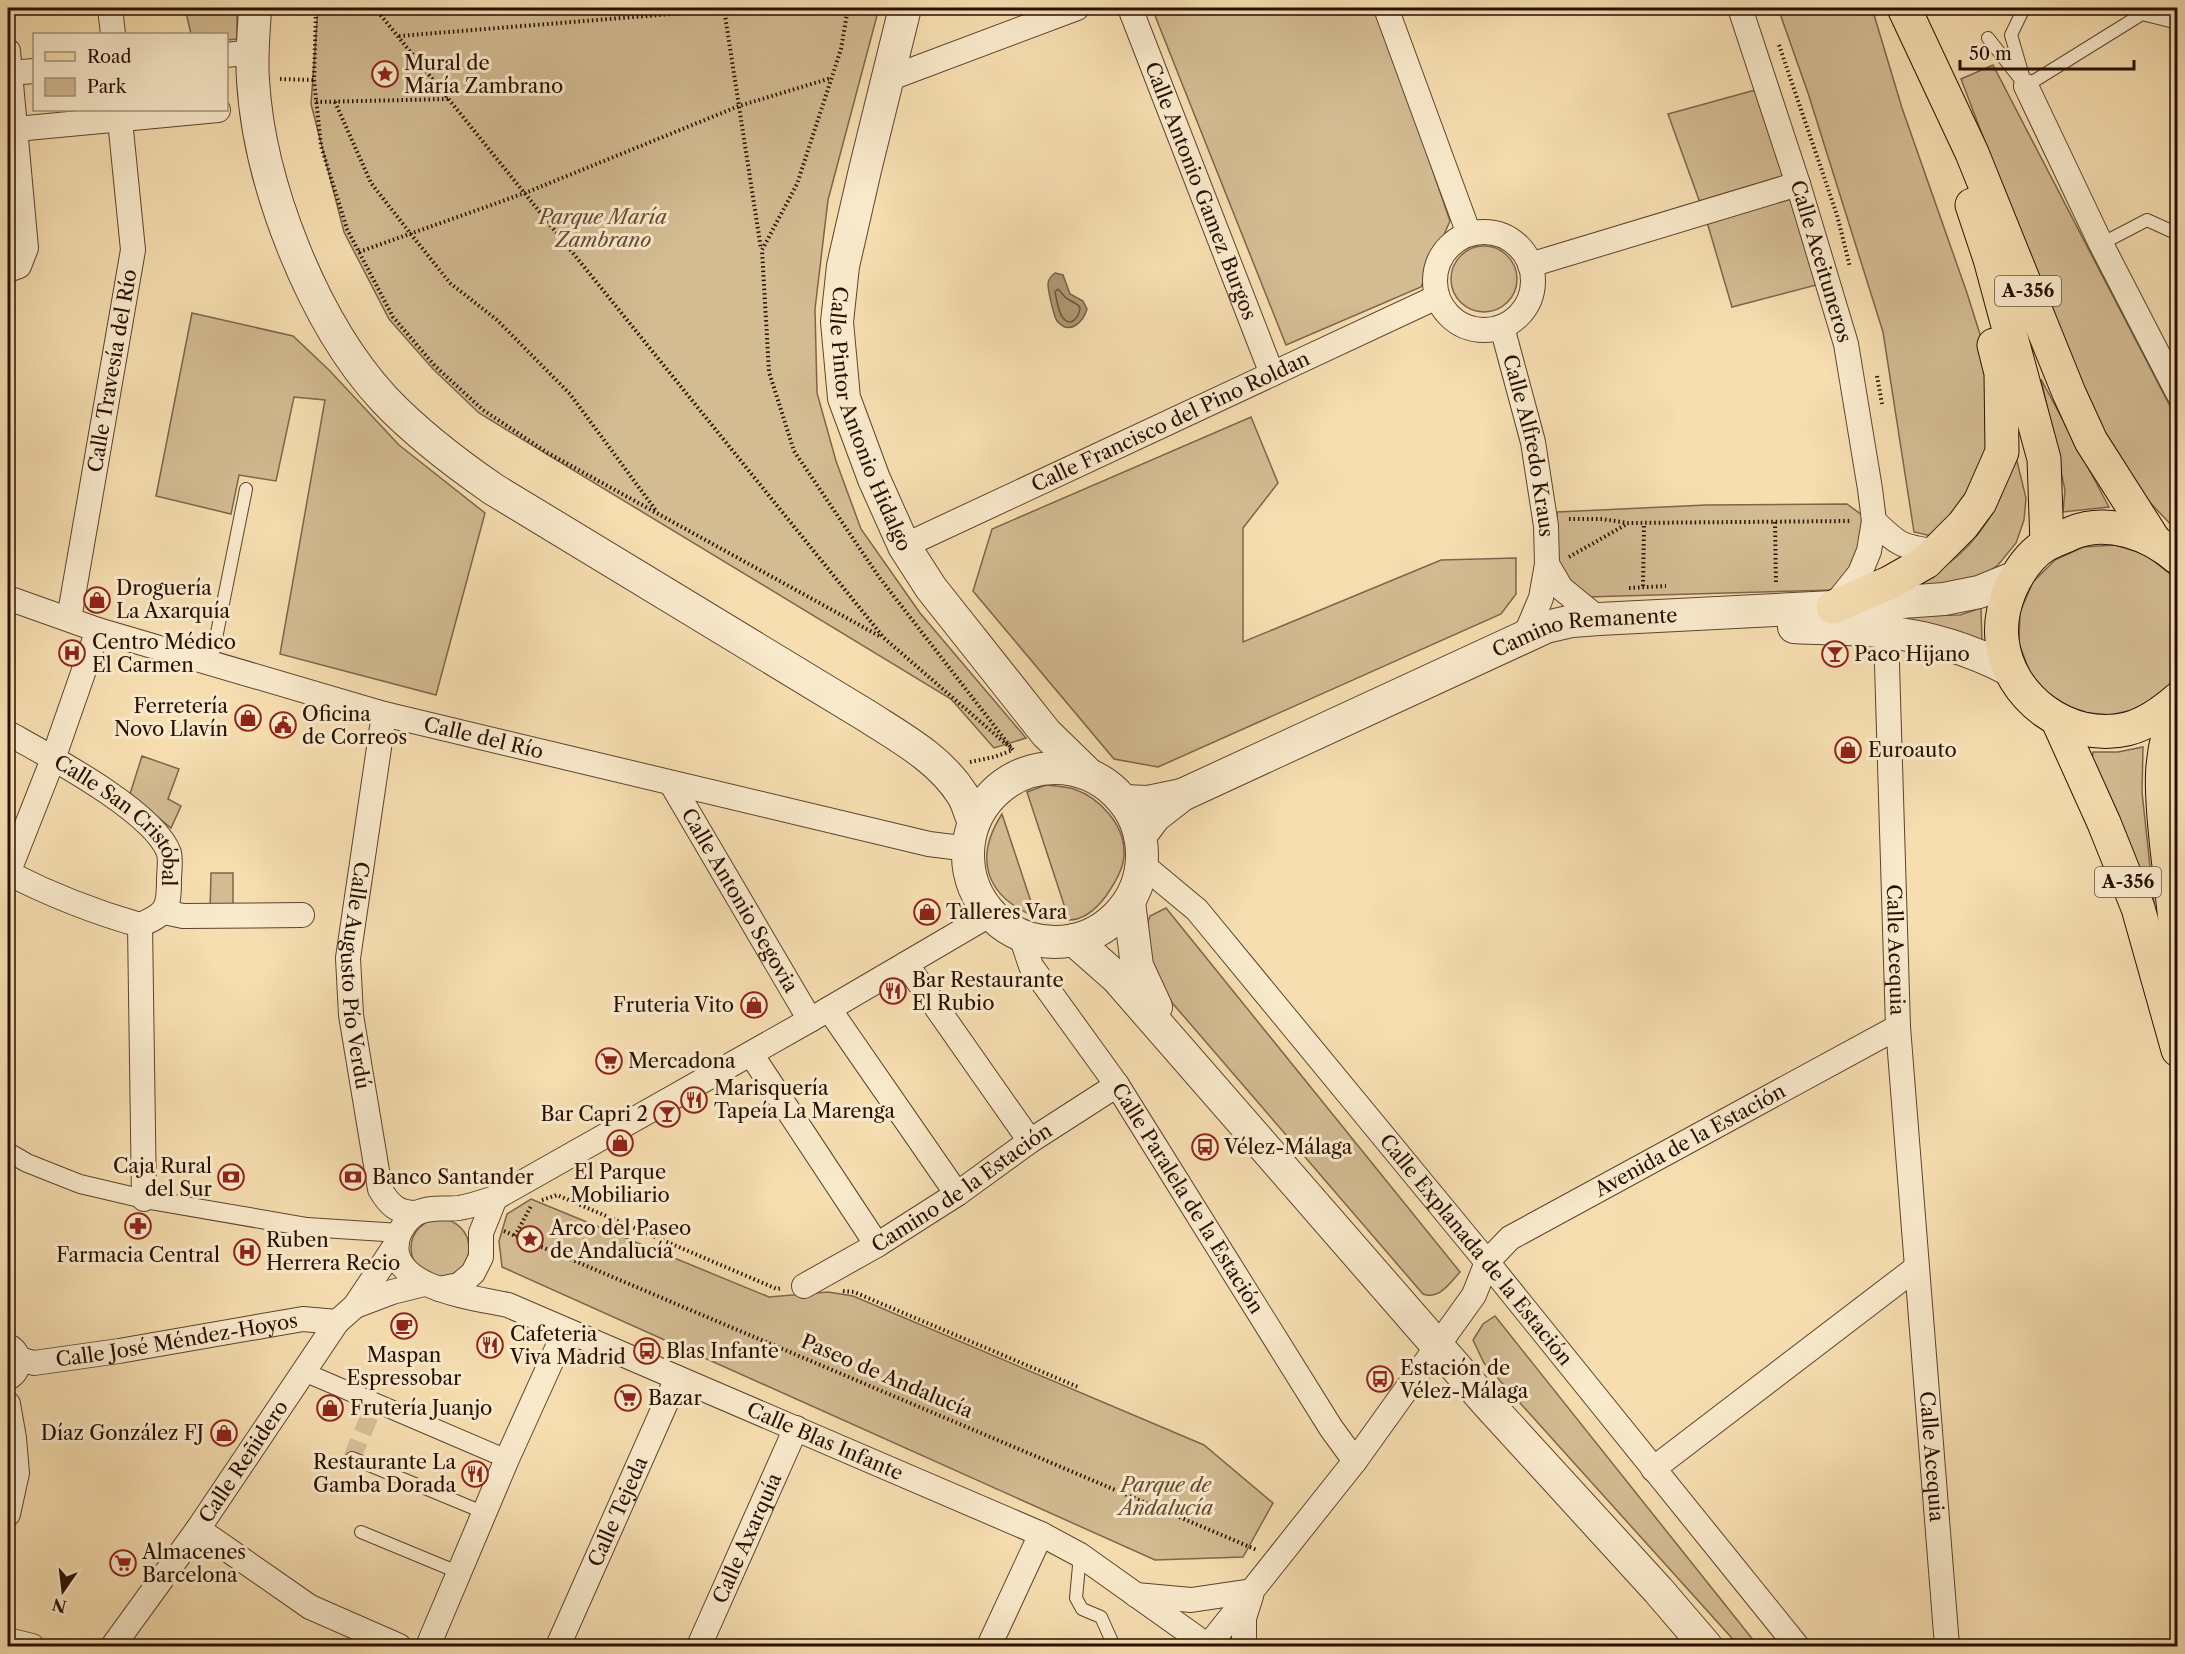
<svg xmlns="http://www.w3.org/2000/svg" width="2185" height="1654" font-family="'Libre Caslon Text',serif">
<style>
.green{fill:#d3bb92;stroke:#7e654a;stroke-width:1.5}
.water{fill:#b09874;stroke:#7a6146;stroke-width:1.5}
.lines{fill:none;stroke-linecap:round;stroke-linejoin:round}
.shore{stroke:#6c543a;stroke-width:1.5}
.pedestrian-tunnel{stroke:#d7bf96;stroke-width:18;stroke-dasharray:18 9;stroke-linecap:butt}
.service-casing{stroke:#5c432d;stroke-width:14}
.pedestrian-casing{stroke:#5c432d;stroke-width:20}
.minor-casing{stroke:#5c432d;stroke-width:26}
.tertiary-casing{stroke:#5c432d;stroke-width:34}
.primary-casing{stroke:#280f01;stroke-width:35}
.path{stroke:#280f01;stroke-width:4;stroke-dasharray:1.5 3;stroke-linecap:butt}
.service{stroke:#f9eacc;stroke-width:12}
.pedestrian{stroke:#f9eacc;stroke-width:18}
.minor{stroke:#f9eacc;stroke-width:24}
.tertiary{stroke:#f9eacc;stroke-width:32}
.primary{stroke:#f6deb0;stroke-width:33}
.labels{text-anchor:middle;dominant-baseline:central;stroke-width:6;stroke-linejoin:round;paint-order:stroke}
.shield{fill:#f9eacc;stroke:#67513e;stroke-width:1.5}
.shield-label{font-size:18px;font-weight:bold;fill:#280f01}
.poi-label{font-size:20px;fill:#280f01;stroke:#f9eacc;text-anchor:start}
.street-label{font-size:20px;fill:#280f01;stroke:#f9eacc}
.park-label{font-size:20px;font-style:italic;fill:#644b34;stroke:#f9eacc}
</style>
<rect width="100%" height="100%" fill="#f6deb0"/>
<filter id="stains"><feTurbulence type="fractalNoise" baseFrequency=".00333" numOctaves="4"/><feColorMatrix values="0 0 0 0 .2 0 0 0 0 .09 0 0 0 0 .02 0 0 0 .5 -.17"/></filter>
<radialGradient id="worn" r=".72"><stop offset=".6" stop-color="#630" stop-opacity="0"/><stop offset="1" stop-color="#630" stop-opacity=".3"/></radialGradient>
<g class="green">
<path d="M185,8H237V39L227,40L226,34H191Z"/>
<path d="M318,8H879L828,200L815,309L817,393L836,461L861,529L920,613L1026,738L994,748L951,699L479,413L433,369L389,319L344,232L311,104Z"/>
<path d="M1152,8H1377L1450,221L1421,287L1286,345Z"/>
<path d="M1778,8H1872L1902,108L1967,293L1994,379L1996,439L1979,487L1940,538L1914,532L1883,332L1808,93Z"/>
<path d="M1993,65L2172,410L2178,428L2177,531L2119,470L2075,378L1961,79Z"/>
<path d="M1759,89L1820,284L1732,307L1707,222L1668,114Z"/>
<circle cx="1484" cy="279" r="33"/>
<path d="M192,313L293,336L329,370L399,445L485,513L436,695L280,654L325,400L294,397L276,481L239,475L231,514L156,496Z"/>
<path d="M2041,379L2109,507L2063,512L2065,490Z"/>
<path d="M1251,417L1278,483L1243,528V642L1441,560L1516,558V594L1501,614L1158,767L1114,759L973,591L992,529Z"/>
<path d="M2015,453L2026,498L2024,520L2016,543L1998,565L1973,582L1904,589C1946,571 1975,546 1996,506C2005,490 2009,470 2015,453Z"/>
<path d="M1847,504L1862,515V551L1834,590L1586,597L1557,572V512L1706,505Z"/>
<path d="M2115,545L2145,554L2170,574L2177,588V673L2166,689L2141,708L2110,715L2079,712L2051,697L2030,673L2019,643L2020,612L2033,582L2055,560L2083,547Z"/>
<path d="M1981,608L1982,642L1849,617L1960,615Z"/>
<path d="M2143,747L2142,792L2156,922L2092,760L2093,752H2118Z"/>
<path d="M142,756L179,769L168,799L181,806L171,828L130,794Z"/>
<path d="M1046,785C1055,786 1065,786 1074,789C1100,798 1125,825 1124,854C1124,869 1114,884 1106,896C1097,908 1084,920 1069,920L1027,792Z"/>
<path d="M1002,814L1036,917C986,897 973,859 1002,814Z"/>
<path d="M211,873H233V911H210Z"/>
<path d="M1166,908L1460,1272C1450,1283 1439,1300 1423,1294L1168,998C1156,976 1139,941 1150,916Z"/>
<path d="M531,1199L769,1297L828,1292L853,1296L1204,1445L1273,1503L1243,1557L1155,1560L502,1267L499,1241L507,1214Z"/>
<circle cx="440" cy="1248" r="29"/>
<path d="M1495,1316L1758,1646H1739L1484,1363L1473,1340L1483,1324Z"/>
</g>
<path class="water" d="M1055,273L1063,275L1070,294L1083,301L1087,309C1083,322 1070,336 1057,321C1054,317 1048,291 1048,284C1048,279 1051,276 1055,273Z"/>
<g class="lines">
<path class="shore" d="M1058,289L1066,298L1078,305L1080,308C1079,317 1071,328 1063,318C1058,312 1057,300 1055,292Z"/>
<path class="pedestrian-tunnel" d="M352,1458L375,1403"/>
<g class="service-casing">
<g id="service">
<path d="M2024,8L2011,35L2026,86"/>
<path d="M1988,38L2021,80"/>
<path d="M2026,86L2142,14L2178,23"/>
<path d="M2101,244L2147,220L2178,234"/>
<path d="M211,663L246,489"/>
<path d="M352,1458L485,1513"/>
<path d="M361,1532L460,1573"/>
<path d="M1080,1555L1076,1598L1082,1609L1101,1617L1114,1646"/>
</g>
</g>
<g class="pedestrian-casing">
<g id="pedestrian">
<path d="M8,1152L27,1163L80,1184L144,1199L307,1227L400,1233"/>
<path d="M304,1372L507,1459"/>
</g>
</g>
<g class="minor-casing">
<g id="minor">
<path d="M110,8L113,34"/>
<path id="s1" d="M1130,8L1272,374"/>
<path d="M1386,8L1469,234"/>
<path id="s2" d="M1740,8L1798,184L1846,344L1870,489L1874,521L1869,551L1860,573L1836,603"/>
<path d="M8,51L26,248L19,266L8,270"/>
<path d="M226,55L253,52"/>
<path d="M10,73L34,71"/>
<path d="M888,79L1077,8"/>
<path d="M2026,86L2101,244L2178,393"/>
<path d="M16,129L218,110"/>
<circle cx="1484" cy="281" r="49"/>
<path d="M1530,265L1798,184"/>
<path id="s3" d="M1502,327L1533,442L1546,526L1547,564L1541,598L1525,636"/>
<path d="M1874,521C1901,547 1901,546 1938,552"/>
<path id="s4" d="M904,546L1437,297"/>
<path d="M1547,564L1561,588L1599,619"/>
<path id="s5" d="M8,598L98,630L384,714L929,844L969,849"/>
<path id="s6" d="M69,619L133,250L119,110"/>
<path d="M98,630L53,759L8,873C51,895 94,912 140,925"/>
<path id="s7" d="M1886,632L1898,1027L1947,1646"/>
<path id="s8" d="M384,714L348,958L351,1015L380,1189C389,1205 398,1213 416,1213"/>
<path id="s9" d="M8,733C47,755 154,811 169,853C171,861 169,872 169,880C169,909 166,914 140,925"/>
<path id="s10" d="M671,783L810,1020"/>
<path id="s11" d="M1143,865L1197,910L1487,1262L1797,1646"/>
<path d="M164,912L183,916L302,915"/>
<path id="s12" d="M991,914L810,1020L495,1198C483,1202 471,1206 459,1208C445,1210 434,1206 419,1212C408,1217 400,1229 397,1240C387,1289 477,1298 508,1305L1041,1534L1080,1555L1208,1646"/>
<path d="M140,925L144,1199"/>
<path id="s13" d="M1021,936L1031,966L1117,1085L1331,1428L1355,1461"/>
<path d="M906,964L1030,1141"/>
<path d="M829,1009L957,1194"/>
<path d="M751,1054L877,1245"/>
<path id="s14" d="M804,1286L877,1245L957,1194L1030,1141L1117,1085"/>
<path d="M439,1289L459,1285L473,1273L481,1257V1233L495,1198"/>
<path d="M355,1306L392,1292L424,1284"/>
<path d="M8,1346C22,1353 22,1370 8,1378"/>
<path id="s15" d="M19,1359L34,1363L119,1351L303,1319L337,1322"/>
<path d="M8,1404L14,1438L17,1473L8,1514"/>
<path d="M1653,1469L1916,1268"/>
<path d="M198,1529L310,1607L399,1646"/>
<path d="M1136,1595L1191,1600L1252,1591"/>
<path d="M8,1640L32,1646"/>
<path id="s16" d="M113,1646L198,1529L337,1322L355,1306L397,1243"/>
<path d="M428,1646L507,1459L565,1331"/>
<path id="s17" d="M558,1646L677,1378"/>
<path id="s18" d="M699,1646L796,1428"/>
<path d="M989,1646L1041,1534"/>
<path id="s19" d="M1208,1646L1355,1461L1474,1295L1487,1262L1510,1238L1898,1027"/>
<path d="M1244,1646V1618L1251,1596"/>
</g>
</g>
<g class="tertiary-casing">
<g id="tertiary">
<path d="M255,8C254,32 251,56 253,80C259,184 313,322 384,399C417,434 454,462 493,489L867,716C901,738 940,759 962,794C967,801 969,811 973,820"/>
<path id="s20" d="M905,8L865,170L843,266L837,322L844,398L874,479L904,546L931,588L1046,733L1087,773"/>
<path d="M1794,627C1825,629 1857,628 1887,632C1931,637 1971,650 2010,670"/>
<circle cx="1055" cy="855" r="87"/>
<path id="s21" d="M1182,795L1546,627L1572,621L1599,619L1833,607L1944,599L1979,592L2016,577"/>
<path d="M1124,801L1148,802L1182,795L1155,816L1140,836"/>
<path d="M1129,902L1137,966L1156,1007"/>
<path d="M1074,940L1117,978L1488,1404L1658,1590L1706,1646"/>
</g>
</g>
<g class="primary-casing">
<g id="primary">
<path d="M1904,8L1972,153L2069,393L2091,441L2154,540"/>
<path d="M1972,205L1990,259L2044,459L2047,544"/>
<path d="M2178,558C2150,534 2108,518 2072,533C2064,537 2055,540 2047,544C2030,554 2018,572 2010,590C2004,605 2000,622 2002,639C2007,697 2069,743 2127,729C2147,724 2163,712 2178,699"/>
<path d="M1833,607L1889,583L1926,562L1963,525L1980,502L2002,452L2001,373L1994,345"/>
<path d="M2178,708C2156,756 2162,798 2167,849C2171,881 2174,914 2178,946"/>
<path d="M2058,721L2104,823L2138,908L2178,1050"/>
</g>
</g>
<g class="path">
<path d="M316,8L314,80L321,146L347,229L393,317L435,366L483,410L548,453L881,637"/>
<path d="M375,8L884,638L1013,750L879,577L794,451L769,372L762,250L797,184L841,49L848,8"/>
<path d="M724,9L761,249"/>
<path d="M399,36L745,8"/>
<path d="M1779,45L1837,215L1850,267"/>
<path d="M280,79L314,80"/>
<path d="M316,102L449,99"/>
<path d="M335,102L371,183L410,233L450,283L497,320L570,394L657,512"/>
<path d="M359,252L525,193L739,106L831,78"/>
<path d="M1877,376L1882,404"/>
<path d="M1569,519H1602L1628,523L1852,521"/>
<path d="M1775,522L1776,584"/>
<path d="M1569,557L1627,524"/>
<path d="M1643,586L1644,523"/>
<path d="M1629,588L1666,586"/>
<path d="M970,762L994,757L1013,750"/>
<path d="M542,1200L557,1195L777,1289L782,1288"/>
<path d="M504,1231L1257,1550"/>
<path d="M515,1236L531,1206"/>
<path d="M843,1291L854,1292L1078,1387"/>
</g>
<use href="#service" class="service"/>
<use href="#pedestrian" class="pedestrian"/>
<use href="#minor" class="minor"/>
<use href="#tertiary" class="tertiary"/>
<use href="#primary" class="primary"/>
</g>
<defs>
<g id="sight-ring" transform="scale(1.35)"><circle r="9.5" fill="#f9eacc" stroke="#8f2418" stroke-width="1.5"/><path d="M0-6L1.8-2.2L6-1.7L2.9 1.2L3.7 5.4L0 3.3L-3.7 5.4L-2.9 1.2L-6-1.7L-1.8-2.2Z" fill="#8f2418"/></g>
<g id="shop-ring" transform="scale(1.35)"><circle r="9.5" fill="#f9eacc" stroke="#8f2418" stroke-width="1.5"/><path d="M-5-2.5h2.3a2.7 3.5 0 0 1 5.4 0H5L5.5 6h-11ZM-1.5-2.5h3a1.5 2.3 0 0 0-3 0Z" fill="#8f2418"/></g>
<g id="hospital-ring" transform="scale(1.35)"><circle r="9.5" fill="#f9eacc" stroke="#8f2418" stroke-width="1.5"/><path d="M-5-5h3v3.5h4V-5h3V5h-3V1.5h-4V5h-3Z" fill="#8f2418"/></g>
<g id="bar-ring" transform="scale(1.35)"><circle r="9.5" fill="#f9eacc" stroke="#8f2418" stroke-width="1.5"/><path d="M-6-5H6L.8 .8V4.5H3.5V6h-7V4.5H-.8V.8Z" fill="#8f2418"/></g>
<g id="civic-ring" transform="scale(1.35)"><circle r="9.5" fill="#f9eacc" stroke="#8f2418" stroke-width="1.5"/><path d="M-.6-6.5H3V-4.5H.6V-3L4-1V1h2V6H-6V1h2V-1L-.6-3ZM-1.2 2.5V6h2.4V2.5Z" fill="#8f2418"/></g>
<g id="restaurant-ring" transform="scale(1.35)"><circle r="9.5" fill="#f9eacc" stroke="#8f2418" stroke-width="1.5"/><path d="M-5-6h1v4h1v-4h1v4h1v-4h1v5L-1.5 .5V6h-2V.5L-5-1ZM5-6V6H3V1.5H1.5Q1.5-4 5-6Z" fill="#8f2418"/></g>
<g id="supermarket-ring" transform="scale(1.35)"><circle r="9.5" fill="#f9eacc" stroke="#8f2418" stroke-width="1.5"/><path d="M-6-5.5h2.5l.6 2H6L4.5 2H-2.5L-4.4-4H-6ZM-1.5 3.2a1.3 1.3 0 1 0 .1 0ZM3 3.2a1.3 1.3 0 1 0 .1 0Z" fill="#8f2418"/></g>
<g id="bus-ring" transform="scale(1.35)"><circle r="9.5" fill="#f9eacc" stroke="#8f2418" stroke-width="1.5"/><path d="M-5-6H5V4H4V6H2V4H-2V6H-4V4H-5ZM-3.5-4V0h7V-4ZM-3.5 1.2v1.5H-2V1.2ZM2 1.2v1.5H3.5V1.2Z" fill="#8f2418"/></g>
<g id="bank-ring" transform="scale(1.35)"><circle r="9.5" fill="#f9eacc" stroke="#8f2418" stroke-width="1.5"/><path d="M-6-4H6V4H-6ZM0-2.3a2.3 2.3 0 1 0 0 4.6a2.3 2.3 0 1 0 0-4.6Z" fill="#8f2418"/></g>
<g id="pharmacy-ring" transform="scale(1.35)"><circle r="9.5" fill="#f9eacc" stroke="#8f2418" stroke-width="1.5"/><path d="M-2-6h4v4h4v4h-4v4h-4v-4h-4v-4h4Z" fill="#8f2418"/></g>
<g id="cafe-ring" transform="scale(1.35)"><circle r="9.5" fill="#f9eacc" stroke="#8f2418" stroke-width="1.5"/><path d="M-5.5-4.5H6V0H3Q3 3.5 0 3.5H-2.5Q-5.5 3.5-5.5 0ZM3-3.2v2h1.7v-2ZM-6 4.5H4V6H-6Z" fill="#8f2418"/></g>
</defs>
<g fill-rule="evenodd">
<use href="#sight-ring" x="385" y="74"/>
<use href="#shop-ring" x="97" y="600"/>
<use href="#hospital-ring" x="72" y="653"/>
<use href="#bar-ring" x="1835" y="654"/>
<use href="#shop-ring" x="248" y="718"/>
<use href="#civic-ring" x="283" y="725"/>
<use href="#shop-ring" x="1848" y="750"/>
<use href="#shop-ring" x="927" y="912"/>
<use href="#restaurant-ring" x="893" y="991"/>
<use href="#shop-ring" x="754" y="1005"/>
<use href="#supermarket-ring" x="609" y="1061"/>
<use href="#restaurant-ring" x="694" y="1100"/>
<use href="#bar-ring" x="667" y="1114"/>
<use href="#shop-ring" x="620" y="1143"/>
<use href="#bus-ring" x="1205" y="1147"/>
<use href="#bank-ring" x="231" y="1177"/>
<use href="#bank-ring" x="353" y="1177"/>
<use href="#pharmacy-ring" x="138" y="1226"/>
<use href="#sight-ring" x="530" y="1239"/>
<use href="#hospital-ring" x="247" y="1252"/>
<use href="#cafe-ring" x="404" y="1326"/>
<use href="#restaurant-ring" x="490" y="1345"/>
<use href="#bus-ring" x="647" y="1351"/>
<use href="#bus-ring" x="1380" y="1379"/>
<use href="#supermarket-ring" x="628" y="1398"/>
<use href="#shop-ring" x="330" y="1408"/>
<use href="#shop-ring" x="224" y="1433"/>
<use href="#restaurant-ring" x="475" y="1474"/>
<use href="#supermarket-ring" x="123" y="1563"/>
</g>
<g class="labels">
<g class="shield">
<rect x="1995" y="276" width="66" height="30" rx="4.5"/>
<rect x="2095" y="867" width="66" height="30" rx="4.5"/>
</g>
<g class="shield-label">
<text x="2028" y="291">A-356</text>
<text x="2128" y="882">A-356</text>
</g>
<g class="poi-label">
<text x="404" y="63">Mural de<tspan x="404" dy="23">María Zambrano</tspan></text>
<text x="116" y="588">Droguería<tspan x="116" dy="23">La Axarquía</tspan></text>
<text x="92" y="642">Centro Médico<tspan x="92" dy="23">El Carmen</tspan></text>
<text x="1854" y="654">Paco Hijano</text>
<text x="228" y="706" text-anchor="end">Ferretería<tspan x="228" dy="23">Novo Llavín</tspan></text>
<text x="302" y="714">Oficina<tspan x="302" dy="23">de Correos</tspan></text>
<text x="1868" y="750">Euroauto</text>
<text x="946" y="912">Talleres Vara</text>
<text x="912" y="980">Bar Restaurante<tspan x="912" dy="23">El Rubio</tspan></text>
<text x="734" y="1005" text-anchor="end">Fruteria Vito</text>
<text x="628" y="1061">Mercadona</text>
<text x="714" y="1088">Marisquería<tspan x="714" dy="23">Tapeía La Marenga</tspan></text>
<text x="648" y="1114" text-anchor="end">Bar Capri 2</text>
<text x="1224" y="1147">Vélez-Málaga</text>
<text x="212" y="1166" text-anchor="end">Caja Rural<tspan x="212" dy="23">del Sur</tspan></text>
<text x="620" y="1172" text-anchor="middle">El Parque<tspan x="620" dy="23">Mobiliario</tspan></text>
<text x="372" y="1177">Banco Santander</text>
<text x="550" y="1228">Arco del Paseo<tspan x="550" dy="23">de Andalucía</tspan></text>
<text x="266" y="1240">Ruben<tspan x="266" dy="23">Herrera Recio</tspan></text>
<text x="138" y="1255" text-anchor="middle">Farmacia Central</text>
<text x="510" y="1334">Cafeteria<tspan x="510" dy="23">Viva Madrid</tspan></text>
<text x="666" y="1351">Blas Infante</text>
<text x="404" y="1355" text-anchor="middle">Maspan<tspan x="404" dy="23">Espressobar</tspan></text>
<text x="1400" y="1368">Estación de<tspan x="1400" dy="23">Vélez-Málaga</tspan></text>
<text x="648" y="1398">Bazar</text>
<text x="350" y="1408">Frutería Juanjo</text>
<text x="204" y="1433" text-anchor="end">Díaz González FJ</text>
<text x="456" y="1462" text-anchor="end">Restaurante La<tspan x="456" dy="23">Gamba Dorada</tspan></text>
<text x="142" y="1552">Almacenes<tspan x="142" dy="23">Barcelona</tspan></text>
</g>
<g class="street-label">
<text stroke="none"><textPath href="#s1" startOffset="196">Calle Antonio Gamez Burgos</textPath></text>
<text stroke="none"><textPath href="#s2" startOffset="266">Calle Aceituneros</textPath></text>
<text stroke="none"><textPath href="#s6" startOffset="252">Calle Travesía del Río</textPath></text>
<text stroke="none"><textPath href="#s20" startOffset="424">Calle Pintor Antonio Hidalgo</textPath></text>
<text stroke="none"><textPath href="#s4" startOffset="294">Calle Francisco del Pino Roldan</textPath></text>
<text stroke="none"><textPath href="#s3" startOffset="122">Calle Alfredo Kraus</textPath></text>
<text stroke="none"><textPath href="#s21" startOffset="438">Camino Remanente</textPath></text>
<text stroke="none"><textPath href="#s5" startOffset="496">Calle del Río</textPath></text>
<text stroke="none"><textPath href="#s9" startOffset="146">Calle San Cristóbal</textPath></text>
<text stroke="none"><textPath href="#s10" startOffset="136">Calle Antonio Segovia</textPath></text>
<text stroke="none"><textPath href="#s7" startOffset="318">Calle Acequia</textPath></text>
<text stroke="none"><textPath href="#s8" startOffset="264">Calle Augusto Pío Verdú</textPath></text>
<text stroke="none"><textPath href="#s19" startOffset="714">Avenida de la Estación</textPath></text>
<text stroke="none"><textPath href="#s14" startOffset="186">Camino de la Estación</textPath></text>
<text stroke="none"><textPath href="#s13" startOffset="312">Calle Paralela de la Estación</textPath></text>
<text stroke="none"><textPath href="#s11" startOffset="510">Calle Explanada de la Estación</textPath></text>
<text stroke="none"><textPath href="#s15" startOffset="160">Calle José Méndez-Hoyos</textPath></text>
<text transform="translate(887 1376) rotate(23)">Paseo de Andalucía</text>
<text stroke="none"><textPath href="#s12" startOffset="1173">Calle Blas Infante</textPath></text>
<text stroke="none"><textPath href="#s7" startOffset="826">Calle Acequia</textPath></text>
<text stroke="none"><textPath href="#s16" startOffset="226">Calle Reñidero</textPath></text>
<text stroke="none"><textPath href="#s17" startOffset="147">Calle Tejeda</textPath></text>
<text stroke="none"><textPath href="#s18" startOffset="118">Calle Axarquía</textPath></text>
</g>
<g class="park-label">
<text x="603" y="217">Parque María<tspan x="603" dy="23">Zambrano</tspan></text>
<text x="1166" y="1485">Parque de<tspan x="1166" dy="23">Andalucía</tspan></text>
</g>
</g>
<rect width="2185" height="1654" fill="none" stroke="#f6deb0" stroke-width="30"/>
<rect x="9" y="9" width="2167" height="1636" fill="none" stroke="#280f01" stroke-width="3"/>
<rect x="15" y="15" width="2155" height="1624" fill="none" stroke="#280f01" stroke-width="1.5"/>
<rect x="33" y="33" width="195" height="78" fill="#f9eacc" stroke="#a5927b" stroke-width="1.5"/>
<rect x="45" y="52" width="30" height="9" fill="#f6deb0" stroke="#a5927b" stroke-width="1.5"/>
<text x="87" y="63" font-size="18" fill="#280f01">Road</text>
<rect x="45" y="78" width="30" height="18" fill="#d3bb92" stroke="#a5927b" stroke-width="1.5"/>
<text x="87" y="93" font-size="18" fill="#280f01">Park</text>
<g transform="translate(63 1591) rotate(194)" stroke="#f9eacc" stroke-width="4.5" paint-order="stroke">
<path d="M0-4.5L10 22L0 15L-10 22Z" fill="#280f01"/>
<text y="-9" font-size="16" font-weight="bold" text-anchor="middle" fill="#280f01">N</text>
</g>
<path d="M1960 60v9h174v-9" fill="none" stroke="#280f01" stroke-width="3"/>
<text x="1969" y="60" font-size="18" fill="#280f01" stroke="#f9eacc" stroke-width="4.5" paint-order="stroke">50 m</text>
<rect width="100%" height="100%" filter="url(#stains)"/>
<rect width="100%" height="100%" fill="url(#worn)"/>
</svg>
